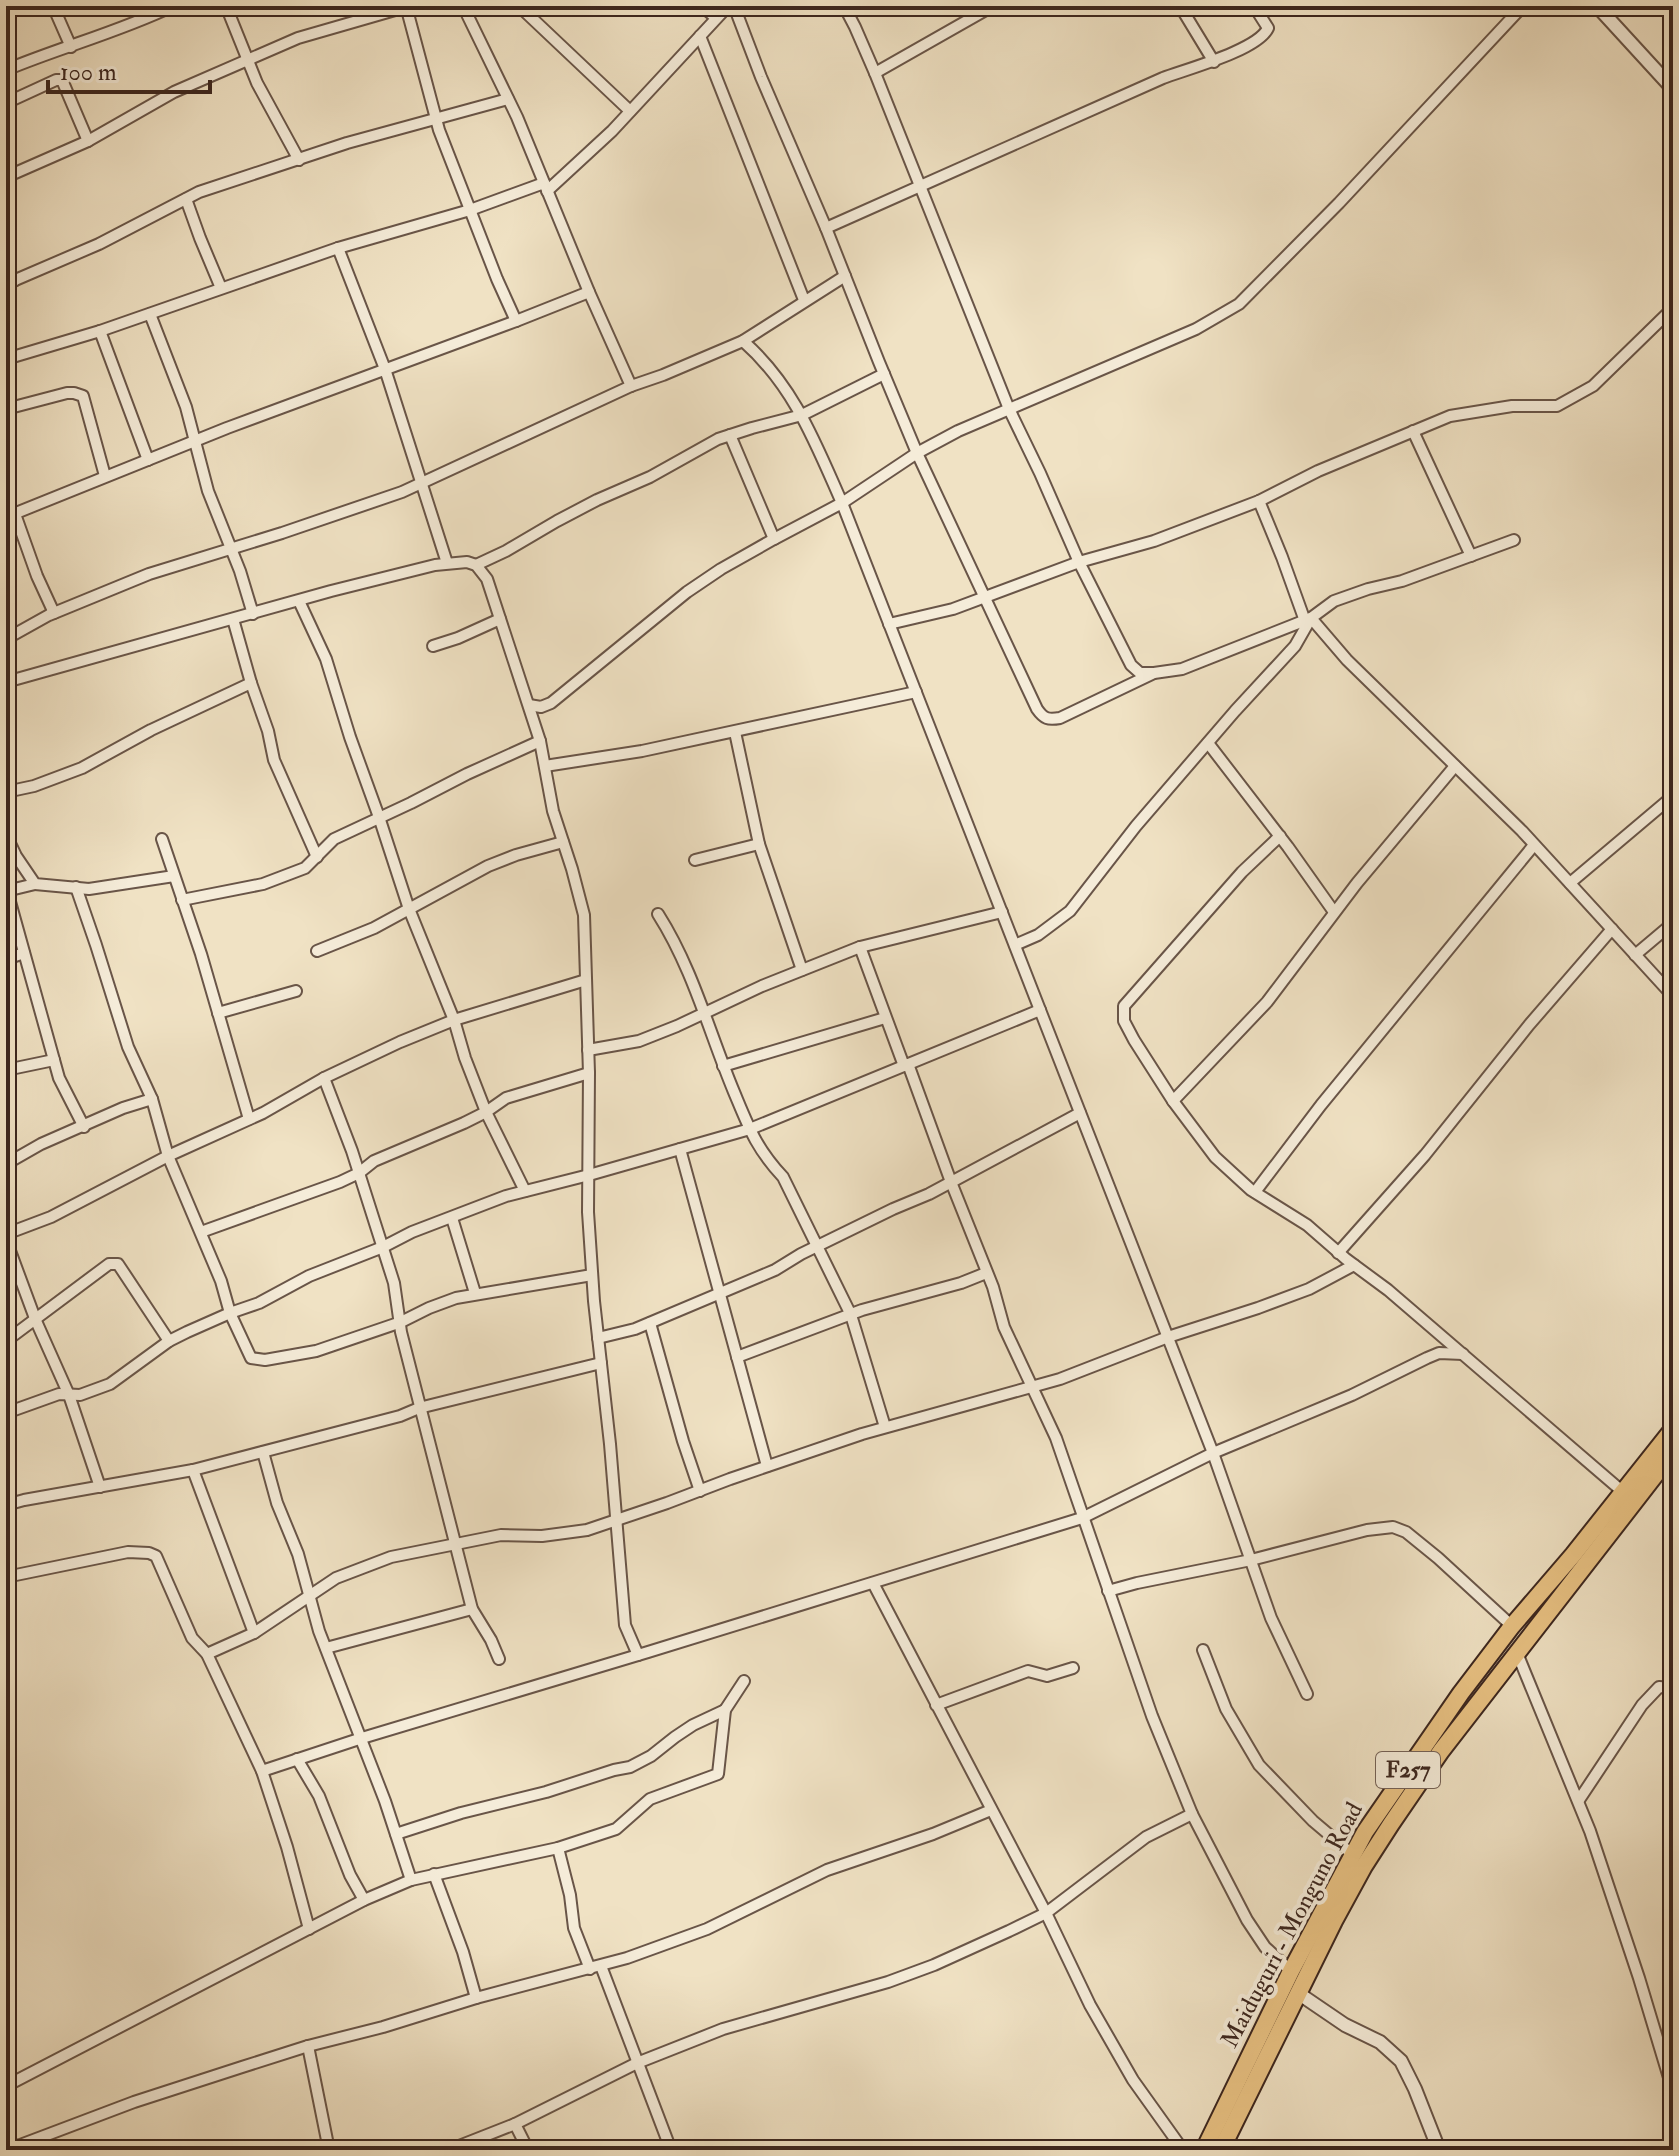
<svg xmlns="http://www.w3.org/2000/svg" width="1679" height="2156" font-family="'IM FELL Double Pica',serif">
<style>
.lines{fill:none;stroke-linecap:round;stroke-linejoin:round}
.minor-casing{stroke:#695548;stroke-width:14}
.tertiary-casing{stroke:#695548;stroke-width:16}
.primary-casing{stroke:#3c261e;stroke-width:20}
.minor{stroke:#f5ecd9;stroke-width:10}
.tertiary{stroke:#f5ecd9;stroke-width:12}
.primary{stroke:#e8c182;stroke-width:16}
.labels{text-anchor:middle;dominant-baseline:central;stroke-width:8;stroke-linejoin:round;paint-order:stroke}
.shield{fill:#f5ecd9;stroke:#746156;stroke-width:2}
.shield-label{font-size:22px;font-weight:bold;fill:#3c261e}
.street-label{font-size:24px;fill:#3c261e;stroke:#f5ecd9}
</style>
<rect width="100%" height="100%" fill="#f0e2c4"/>
<filter id="stains"><feTurbulence type="fractalNoise" baseFrequency=".0025" numOctaves="4"/><feColorMatrix values="0 0 0 0 .2 0 0 0 0 .09 0 0 0 0 .02 0 0 0 .5 -.17"/></filter>
<radialGradient id="worn" r=".72"><stop offset=".6" stop-color="#630" stop-opacity="0"/><stop offset="1" stop-color="#630" stop-opacity=".3"/></radialGradient>
<g class="lines">
<g class="minor-casing">
<g id="minor">
<path d="M53,6L71,47"/>
<path d="M226,6L257,83L299,160"/>
<path d="M406,6L439,130L497,279L516,321"/>
<path d="M463,6L517,117L589,292L631,386"/>
<path d="M519,6L630,111"/>
<path d="M702,6L716,18"/>
<path d="M734,6L761,77L826,228L879,362L917,453L1037,709C1044,719 1048,720 1060,718L1152,674"/>
<path d="M844,6L855,27L875,73L1009,409L1040,473L1079,562L1131,665L1140,673H1154L1182,669L1311,618L1334,601L1368,589L1402,581L1514,540"/>
<path d="M1180,6L1214,62"/>
<path d="M700,36L804,300"/>
<path d="M6,70C61,47 119,32 173,6"/>
<path d="M875,73L993,6"/>
<path d="M6,103L56,80H62L88,141"/>
<path d="M6,177L88,141L174,92L298,38L409,6"/>
<path d="M547,191L612,131L728,6"/>
<path d="M186,199L200,238L221,288"/>
<path d="M826,228L1163,78C1187,69 1258,50 1268,28L1254,6"/>
<path d="M338,248L385,369L447,563"/>
<path d="M6,272L14,281"/>
<path d="M6,284L99,244L199,192L347,143L508,99"/>
<path d="M150,314L186,407L208,491L240,571L253,614"/>
<path d="M100,331L148,460"/>
<path d="M743,341C794,386 815,442 842,503L1213,1453L1271,1618L1307,1694"/>
<path d="M6,359L100,331L338,248L470,210L544,183"/>
<path d="M6,409L67,393H74L83,396L105,476"/>
<path d="M1413,431L1471,556"/>
<path d="M730,435L774,539"/>
<path d="M1259,501L1282,557L1305,621"/>
<path d="M15,514L37,576L54,613"/>
<path d="M6,517L227,428L516,321L589,292"/>
<path d="M476,565L506,551L557,521L597,500L650,477L718,439L752,428L802,415L884,374"/>
<path d="M299,601L326,659L350,737L379,817L409,909L454,1020L465,1058L486,1112L525,1191"/>
<path d="M1311,618L1347,660L1522,831L1673,996"/>
<path d="M233,619L251,683L268,731L274,760L317,857"/>
<path d="M889,624L953,609L1079,562L1154,541L1259,501L1318,471L1450,416L1512,406H1557L1593,386L1673,308"/>
<path d="M6,639L49,615L149,574L282,533L402,492L631,386L663,375L743,341L845,276"/>
<path d="M433,646L458,638L500,619"/>
<path d="M6,682L331,591L435,565L467,562L476,565L487,579L540,741L553,811L572,869L584,915L589,1073L588,1212L594,1301L610,1444L625,1625L638,1655"/>
<path d="M529,705L541,707L551,703L687,592L721,569L774,539L842,503L917,453L958,431L1196,329L1239,304L1339,203L1523,6"/>
<path d="M735,732L759,844L802,970"/>
<path d="M1208,743L1288,847L1334,912"/>
<path d="M545,766L642,751L916,692"/>
<path d="M6,792L34,786L82,768L151,730L251,683"/>
<path d="M6,835L16,856L35,884L89,889L174,876"/>
<path d="M1280,836L1242,872L1124,1006V1021L1134,1040L1173,1101L1215,1157L1251,1190L1307,1225L1346,1259L1388,1290L1623,1492"/>
<path d="M162,839L201,954L249,1119"/>
<path d="M695,860L759,844"/>
<path d="M1570,883L1673,796"/>
<path d="M76,887L96,945L128,1047L152,1099L168,1156L221,1281L230,1313L251,1358L265,1360L316,1351L401,1322L429,1308L456,1298L592,1275"/>
<path d="M6,891L35,884"/>
<path d="M7,891L59,1078L84,1127"/>
<path d="M182,900L263,884L305,868L334,839L411,803L467,774L540,741"/>
<path d="M658,914C693,969 709,1032 734,1092C749,1128 756,1148 783,1177L851,1315L885,1427"/>
<path d="M1015,945L1038,935L1070,911L1136,826L1235,711L1295,646L1311,618"/>
<path d="M860,947L904,1066"/>
<path d="M317,951L374,928L488,866L516,855L563,842"/>
<path d="M1635,955L1673,923"/>
<path d="M6,959L24,953"/>
<path d="M218,1013L296,991"/>
<path d="M588,1050L639,1041L677,1026L762,986L860,947L1002,912"/>
<path d="M908,1064L951,1182L993,1287L1004,1327L1056,1438L1152,1716L1192,1814L1247,1920L1265,1947L1291,1971"/>
<path d="M723,1066L885,1018"/>
<path d="M6,1070L54,1060"/>
<path d="M324,1078L352,1151L394,1283L401,1332L472,1609L491,1640L499,1659"/>
<path d="M1173,1101L1267,1002L1357,883L1455,766"/>
<path d="M680,1149L767,1466"/>
<path d="M6,1164L41,1144L123,1108L152,1099"/>
<path d="M1255,1192L1321,1105L1534,845"/>
<path d="M452,1218L475,1293"/>
<path d="M201,1232L340,1182L359,1173L374,1161L464,1123L486,1112L506,1098L589,1073"/>
<path d="M6,1234L51,1217L168,1156L263,1113L324,1078L400,1042L454,1020L586,980"/>
<path d="M6,1240L36,1321L69,1395L100,1487"/>
<path d="M1338,1253L1425,1155L1529,1025L1612,929"/>
<path d="M650,1323L683,1441L700,1491"/>
<path d="M598,1338L635,1329L775,1270L801,1254L893,1209L929,1194L1080,1113"/>
<path d="M6,1341L109,1264H118L169,1341"/>
<path d="M737,1357L862,1310L961,1283L986,1273"/>
<path d="M6,1413L59,1394L80,1395L110,1384L169,1341L187,1332L230,1313L259,1303L309,1276L383,1247L412,1232L506,1196L589,1175L750,1129L1040,1010"/>
<path d="M263,1452L277,1503L298,1554L319,1631L385,1801L411,1880"/>
<path d="M193,1470L254,1633"/>
<path d="M6,1505L24,1500L193,1470L400,1416L419,1408L601,1363"/>
<path d="M6,1577L128,1552L149,1553L156,1556L192,1638L207,1654L262,1771L287,1847L309,1929"/>
<path d="M873,1583L1046,1913L1090,2005L1133,2080L1183,2150"/>
<path d="M1108,1591L1137,1583L1251,1560L1367,1530L1393,1527L1406,1532L1438,1558L1512,1626"/>
<path d="M326,1648L472,1609"/>
<path d="M1203,1650L1226,1709L1259,1765L1313,1821L1352,1854"/>
<path d="M1517,1653L1590,1831L1639,1978L1673,2091"/>
<path d="M207,1654L254,1633L336,1578L391,1557L501,1535L542,1536L587,1530L667,1503L730,1479L862,1434L1060,1379L1168,1337L1258,1308L1309,1289L1354,1265"/>
<path d="M936,1705L1028,1671L1047,1676L1073,1668"/>
<path d="M297,1759L319,1796L350,1875L364,1900"/>
<path d="M262,1771L362,1738L648,1652L1082,1518L1213,1453L1352,1395L1427,1358L1439,1353L1463,1354"/>
<path d="M1579,1800L1642,1705L1659,1687L1673,1688"/>
<path d="M396,1834L461,1813L546,1792L614,1770L630,1767L651,1756L675,1737L693,1725L725,1710"/>
<path d="M558,1848L570,1895L574,1928L590,1969"/>
<path d="M434,1874L463,1952L476,1998"/>
<path d="M601,1966L671,2150"/>
<path d="M308,2046L329,2150"/>
<path d="M6,2086L364,1900L411,1880L558,1848L616,1829L650,1799L718,1774L725,1710L744,1681"/>
<path d="M515,2124L528,2150"/>
<path d="M7,2150L134,2102L242,2067L308,2046L383,2027L476,1998L627,1958L707,1929L827,1870L933,1834L991,1810"/>
<path d="M449,2150L515,2124L637,2063L723,2029L888,1982L934,1965L1009,1931L1046,1913L1146,1837L1192,1814"/>
</g>
</g>
<g class="tertiary-casing">
<g id="tertiary">
<path d="M1597,6L1673,89"/>
<path d="M1298,1993L1345,2025L1380,2042L1401,2061L1415,2089L1439,2150"/>
<path d="M6,2137L13,2146L19,2150"/>
</g>
</g>
<g class="primary-casing">
<g id="primary">
<path d="M1204,2150L1291,1971L1365,1832L1461,1693L1512,1626L1573,1555L1673,1429"/>
<path d="M1221,2150L1334,1921L1364,1866L1391,1824L1441,1751L1673,1452"/>
</g>
</g>
<use href="#minor" class="minor"/>
<use href="#tertiary" class="tertiary"/>
<use href="#primary" class="primary"/>
</g>
<g class="labels">
<rect class="shield" x="1376" y="1752" width="64" height="36" rx="6"/>
<g class="shield-label">
<text x="1408" y="1770">F257</text>
</g>
<g class="street-label">
<text transform="translate(1292 1925) rotate(-62)">Maiduguri - Monguno Road</text>
</g>
</g>
<rect width="1679" height="2156" fill="none" stroke="#f0e2c4" stroke-width="32"/>
<rect x="8" y="8" width="1663" height="2140" fill="none" stroke="#3c261e" stroke-width="4"/>
<rect x="16" y="16" width="1647" height="2124" fill="none" stroke="#3c261e" stroke-width="2"/>
<path d="M48 80v12h162v-12" fill="none" stroke="#3c261e" stroke-width="4"/>
<text x="60" y="80" font-size="24" fill="#3c261e" stroke="#f5ecd9" stroke-width="6" paint-order="stroke">100 m</text>
<rect width="100%" height="100%" filter="url(#stains)"/>
<rect width="100%" height="100%" fill="url(#worn)"/>
</svg>
